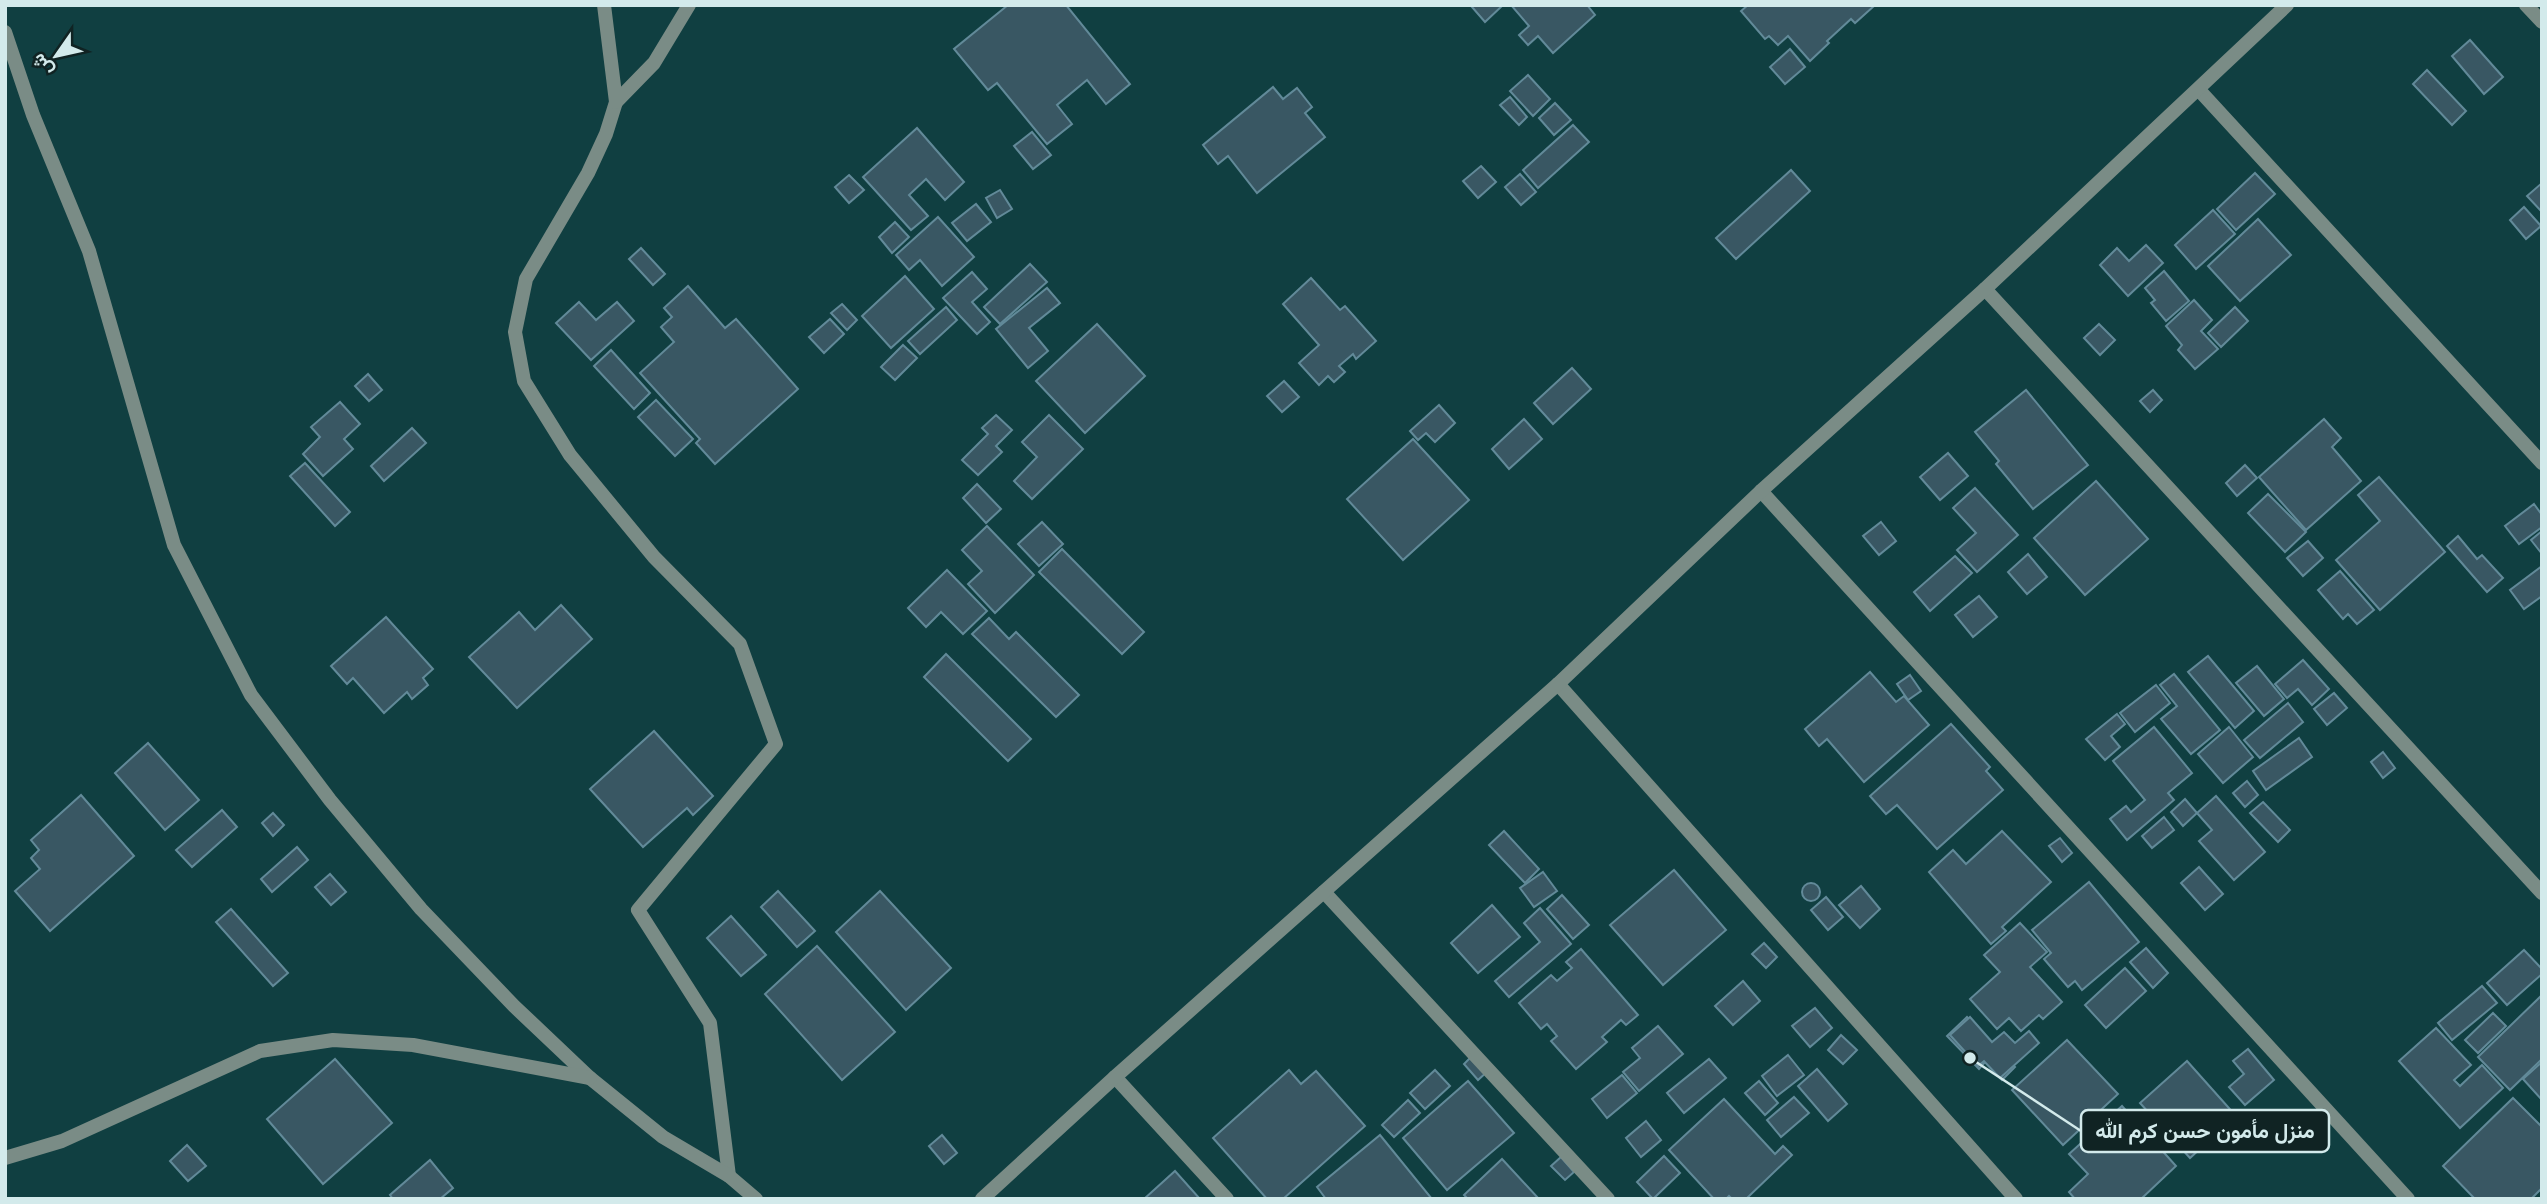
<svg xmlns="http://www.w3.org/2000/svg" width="2547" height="1204" font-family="'Nunito Sans',Vazirmatn,sans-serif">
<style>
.building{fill:#395763;stroke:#628a99;stroke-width:2}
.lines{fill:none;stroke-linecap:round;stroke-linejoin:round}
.minor{stroke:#7a8c86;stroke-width:14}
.tertiary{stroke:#7a8c86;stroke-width:14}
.leader{fill:none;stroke:#d3eaeb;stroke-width:2.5}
.callout-dot{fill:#d3eaeb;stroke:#102323;stroke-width:2.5}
.callout{fill:#102323;stroke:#d3eaeb;stroke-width:2.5}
.callout-label{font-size:21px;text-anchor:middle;font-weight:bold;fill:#d3eaeb}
</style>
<rect width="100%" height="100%" fill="#103f41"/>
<g class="building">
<path d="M1008,5H1066L1130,84L1106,104L1087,80L1057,105L1072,124L1047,144L997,83L988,90L954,49Z"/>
<path d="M1474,5H1503L1485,22L1472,7Z"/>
<path d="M1511,5H1587L1595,15L1553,53L1538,36L1528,45L1519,35L1529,26Z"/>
<path d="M1748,5H1873L1874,6L1855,23L1851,19L1827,41L1829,43L1810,61L1788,36L1778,45L1769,36L1765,39L1741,11Z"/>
<path d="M2470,40L2503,77L2484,94L2452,56Z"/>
<path d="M1790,49L1805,67L1785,84L1770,67Z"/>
<path d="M2427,70L2466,111L2452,125L2413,84Z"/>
<path d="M1528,75L1550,99L1533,116L1510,91Z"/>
<path d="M1273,87L1283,99L1297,88L1312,107L1305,113L1325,137L1257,193L1228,156L1218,164L1203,145Z"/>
<path d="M1510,97L1527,117L1519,125L1500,105Z"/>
<path d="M1555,103L1571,120L1554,135L1539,118Z"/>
<path d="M1573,125L1589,142L1538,188L1523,170Z"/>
<path d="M917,128L964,182L945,200L926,179L909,195L928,216L911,230L863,177Z"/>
<path d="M1032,132L1051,155L1033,169L1014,146Z"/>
<path d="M1481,166L1496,182L1478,198L1463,181Z"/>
<path d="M1791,170L1810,191L1736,259L1716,238Z"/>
<path d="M2255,173L2275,194L2236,230L2217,209Z"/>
<path d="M1520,174L1536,192L1521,205L1505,187Z"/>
<path d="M849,175L864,190L849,203L835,187Z"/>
<path d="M2542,183V212L2527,196Z"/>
<path d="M1000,190L1012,209L997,218L986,198Z"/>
<path d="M976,204L991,222L967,241L952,223Z"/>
<path d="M2524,207L2541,226L2526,239L2510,220Z"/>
<path d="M2213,210L2235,234L2196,269L2175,245Z"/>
<path d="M938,217L974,257L942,286L920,260L909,270L896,255Z"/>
<path d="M2258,219L2291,255L2240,301L2208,266Z"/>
<path d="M895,222L909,237L892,253L879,237Z"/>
<path d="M2146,245L2163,263L2128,296L2100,265L2117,248L2129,261Z"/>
<path d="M641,248L665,274L653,285L629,259Z"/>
<path d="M1030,264L1047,282L1000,324L984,307Z"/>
<path d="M2164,271L2189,301L2166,321L2151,303L2155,300L2145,288Z"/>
<path d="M972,272L987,289L972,302L990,322L977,334L943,298Z"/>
<path d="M905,276L934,309L891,348L862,316Z"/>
<path d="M1311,278L1340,310L1345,306L1376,341L1356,359L1353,354L1339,366L1345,372L1334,382L1328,376L1319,385L1299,363L1319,345L1283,304Z"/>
<path d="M688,286L725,328L736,319L798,389L715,464L696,443L700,439L640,373L674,342L661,327L672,317L664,308Z"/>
<path d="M1047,288L1060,303L1029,328L1048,351L1028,368L996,329Z"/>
<path d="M2194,300L2212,320L2201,331L2218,349L2195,369L2178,350L2182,345L2166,326Z"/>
<path d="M579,302L596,320L617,302L634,321L591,360L556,323Z"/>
<path d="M842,304L857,320L847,330L831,313Z"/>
<path d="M946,307L957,320L920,354L908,341Z"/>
<path d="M2235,307L2248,321L2221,347L2208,333Z"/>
<path d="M830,319L844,334L824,353L809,337Z"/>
<path d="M1097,324L1145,376L1085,433L1036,381Z"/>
<path d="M2099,324L2115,340L2100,355L2084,338Z"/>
<path d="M903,345L917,358L895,380L881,367Z"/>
<path d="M611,350L650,393L634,409L594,366Z"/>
<path d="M1572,368L1591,389L1553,424L1534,403Z"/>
<path d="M368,374L382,390L369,401L355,386Z"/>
<path d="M1284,381L1299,397L1282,412L1267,396Z"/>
<path d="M2026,390L2088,465L2033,509L1996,464L1999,461L1975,432Z"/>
<path d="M2153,390L2162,400L2150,412L2140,401Z"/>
<path d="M656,400L693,439L675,456L638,417Z"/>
<path d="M340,402L360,424L344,439L353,449L323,476L303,454L320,437L311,427Z"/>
<path d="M1439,405L1455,423L1435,442L1426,433L1418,440L1410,431Z"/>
<path d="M996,415L1012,430L996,446L1002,452L978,475L962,460L988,434L982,428Z"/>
<path d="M1049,415L1083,449L1032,499L1014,481L1037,457L1022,442Z"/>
<path d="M1524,419L1542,439L1509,469L1492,449Z"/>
<path d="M2324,419L2341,438L2332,447L2361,481L2306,530L2259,477Z"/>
<path d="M412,428L426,443L384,481L371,466Z"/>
<path d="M1413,439L1469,500L1403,560L1347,499Z"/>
<path d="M1948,453L1968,476L1940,500L1920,477Z"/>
<path d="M305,463L350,512L335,526L290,476Z"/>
<path d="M2245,465L2257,478L2237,496L2226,483Z"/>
<path d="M2379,477L2445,552L2380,610L2336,560L2380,521L2358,495Z"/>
<path d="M2096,481L2148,539L2085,595L2034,538Z"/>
<path d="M977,484L1001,509L986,523L963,498Z"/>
<path d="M1975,488L2018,535L1977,572L1957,550L1976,533L1953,508Z"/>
<path d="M2268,494L2306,532L2285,552L2248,513Z"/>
<path d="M2534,504L2542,515V527L2519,544L2505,526Z"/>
<path d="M1042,522L1063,544L1039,566L1018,544Z"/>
<path d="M1881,522L1896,541L1879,555L1863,536Z"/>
<path d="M987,526L1034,575L995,613L968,584L982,571L962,550Z"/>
<path d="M2542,531V554L2531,540Z"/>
<path d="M2458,536L2477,559L2482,555L2503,578L2487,592L2447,546Z"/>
<path d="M2308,541L2323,558L2303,576L2287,558Z"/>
<path d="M1062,549L1144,632L1122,654L1039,572Z"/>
<path d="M2028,554L2047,577L2027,594L2008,572Z"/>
<path d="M1955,556L1972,573L1930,611L1914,592Z"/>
<path d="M2542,566V596L2524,609L2510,590Z"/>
<path d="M947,570L987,611L963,634L941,612L926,627L908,608Z"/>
<path d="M2340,571L2374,610L2357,624L2348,614L2343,619L2318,590Z"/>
<path d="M1979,596L1997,617L1973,637L1955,615Z"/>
<path d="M561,605L592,639L517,708L469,657L519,612L535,630Z"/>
<path d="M386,617L433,669L423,678L428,685L412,699L407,692L384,713L353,678L347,684L331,666Z"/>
<path d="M989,618L1009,639L1016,632L1079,695L1056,717L972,634Z"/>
<path d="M946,654L1031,739L1008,761L924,677Z"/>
<path d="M2208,656L2254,711L2235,728L2188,672Z"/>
<path d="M2303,660L2329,689L2312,705L2298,689L2287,698L2275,684Z"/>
<path d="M2257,666L2284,699L2264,716L2236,683Z"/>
<path d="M1870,672L1896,702L1904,696L1929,725L1864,782L1827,739L1819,746L1805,729Z"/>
<path d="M2174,674L2220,730L2191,754L2161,719L2177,706L2160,685Z"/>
<path d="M1910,675L1921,691L1908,700L1897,684Z"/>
<path d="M2156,685L2170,703L2135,732L2120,713Z"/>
<path d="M2334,693L2347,708L2327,725L2314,709Z"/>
<path d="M2288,703L2303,722L2260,758L2244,740Z"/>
<path d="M2117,714L2125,724L2111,736L2120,747L2105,760L2086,739Z"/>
<path d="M1951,724L1990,767L1986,771L2003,790L1937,849L1897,805L1886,814L1870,796Z"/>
<path d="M2154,727L2192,773L2168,793L2174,800L2127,840L2110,819L2126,806L2131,812L2145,800L2113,761Z"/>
<path d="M2229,727L2253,757L2223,783L2198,754Z"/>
<path d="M654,731L713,796L693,815L687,808L643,847L590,789Z"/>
<path d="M2299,738L2312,757L2266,790L2253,771Z"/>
<path d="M148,743L199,800L165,830L115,773Z"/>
<path d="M2383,752L2395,768L2383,778L2371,762Z"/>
<path d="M2247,781L2258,795L2245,807L2233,793Z"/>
<path d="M81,795L134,856L50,931L15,891L40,869L31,858L39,850L31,840Z"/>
<path d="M2216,796L2265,852L2234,880L2199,841L2212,830L2197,813Z"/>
<path d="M2185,799L2197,813L2183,826L2171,812Z"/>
<path d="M2263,802L2290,830L2278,842L2250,813Z"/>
<path d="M222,810L237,827L192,867L176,850Z"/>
<path d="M273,813L284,825L273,836L262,823Z"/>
<path d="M2164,817L2174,830L2152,848L2142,836Z"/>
<path d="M1504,831L1539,869L1525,883L1489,845Z"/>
<path d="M2002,831L2051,882L2002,927L2006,931L1991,944L1929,872L1953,850L1966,864Z"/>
<path d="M2060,838L2072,853L2062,862L2049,846Z"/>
<path d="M297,847L308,860L272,892L261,879Z"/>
<path d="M2199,867L2223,894L2205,910L2181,883Z"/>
<path d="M1674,870L1726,930L1663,985L1610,925Z"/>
<path d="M1543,872L1557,891L1534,907L1520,888Z"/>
<path d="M330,874L346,892L331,905L315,887Z"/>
<path d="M2089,882L2139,942L2082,990L2075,981L2068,987L2044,959L2051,953L2032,930Z"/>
<circle cx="1811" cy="892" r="9"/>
<path d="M1861,886L1880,909L1860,928L1839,905Z"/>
<path d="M778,891L815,931L797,947L761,907Z"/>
<path d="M880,891L951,968L906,1010L836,932Z"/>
<path d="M1562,895L1589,925L1573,939L1547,909Z"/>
<path d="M1826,897L1843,917L1828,930L1811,910Z"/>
<path d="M1492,905L1520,937L1478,973L1451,943Z"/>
<path d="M1540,908L1571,944L1509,997L1495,981L1540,942L1524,923Z"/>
<path d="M231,909L288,973L273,986L216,922Z"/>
<path d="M731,916L766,955L741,976L707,938Z"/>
<path d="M2020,923L2047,952L2030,967L2062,1002L2043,1019L2039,1015L2021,1031L2009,1018L1997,1029L1970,999L2000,972L1984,955Z"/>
<path d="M1764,943L1777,957L1766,968L1752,954Z"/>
<path d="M817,946L895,1032L842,1080L765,994Z"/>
<path d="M2146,948L2168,973L2153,988L2130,962Z"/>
<path d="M1581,949L1638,1015L1626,1025L1621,1020L1602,1037L1607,1042L1576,1069L1551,1041L1557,1036L1547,1024L1541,1029L1519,1003L1551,975L1557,981L1572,968L1566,962Z"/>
<path d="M2524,950L2542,969V974L2507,1005L2487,983Z"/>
<path d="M2125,968L2146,991L2106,1028L2085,1005Z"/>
<path d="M1743,981L1760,1001L1733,1025L1715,1006Z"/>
<path d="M2482,986L2497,1003L2452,1040L2438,1023Z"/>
<path d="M2542,995V1059L2510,1090L2478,1057Z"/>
<path d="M1815,1008L1832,1028L1810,1047L1792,1026Z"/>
<path d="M2493,1013L2506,1026L2478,1053L2465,1040Z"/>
<path d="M1967,1017L2015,1067L2002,1080L1985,1062L1979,1069L1947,1036Z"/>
<path d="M1970,1017L1992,1042L2004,1032L2015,1043L2029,1031L2039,1043L2000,1078L1984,1061L1978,1066L1950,1035Z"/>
<path d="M1658,1026L1683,1054L1639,1091L1623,1072L1640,1058L1632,1048Z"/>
<path d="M2436,1028L2471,1065L2454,1080L2460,1086L2482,1065L2503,1088L2460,1128L2399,1061Z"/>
<path d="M1841,1035L1857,1050L1843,1064L1828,1050Z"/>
<path d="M2067,1040L2118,1094L2063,1145L2012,1090Z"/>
<path d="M2248,1049L2274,1080L2245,1105L2229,1087L2244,1074L2233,1061Z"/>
<path d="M1473,1055L1488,1071L1478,1080L1464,1064Z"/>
<path d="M1788,1055L1804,1075L1777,1096L1762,1076Z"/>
<path d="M335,1059L392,1123L323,1184L267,1119Z"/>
<path d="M1709,1059L1726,1078L1684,1113L1667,1093Z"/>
<path d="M2187,1061L2236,1116L2190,1158L2140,1103Z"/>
<path d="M2542,1062V1100L2523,1079Z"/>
<path d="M1817,1069L1847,1104L1828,1121L1798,1086Z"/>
<path d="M1289,1070L1301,1084L1316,1071L1365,1126L1283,1199H1267L1213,1138Z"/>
<path d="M1435,1070L1450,1086L1425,1109L1410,1093Z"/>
<path d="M1622,1075L1637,1093L1607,1118L1592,1099Z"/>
<path d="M1468,1081L1514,1133L1447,1190L1403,1138Z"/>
<path d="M1759,1081L1778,1103L1765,1115L1745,1093Z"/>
<path d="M1794,1097L1809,1113L1781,1137L1767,1120Z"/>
<path d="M2513,1098L2542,1127V1188L2531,1199H2475L2443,1166Z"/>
<path d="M1724,1099L1775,1154L1783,1146L1792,1155L1746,1199H1732L1729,1196L1726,1199H1714L1669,1150Z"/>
<path d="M1408,1100L1420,1113L1394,1137L1382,1125Z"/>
<path d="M2122,1106L2176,1166L2141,1199H2075L2069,1192L2088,1174L2069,1154Z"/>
<path d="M1646,1121L1661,1140L1641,1157L1626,1138Z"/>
<path d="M942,1135L957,1153L944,1164L929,1146Z"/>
<path d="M1380,1135L1432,1199H1326L1317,1187Z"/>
<path d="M187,1145L206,1166L188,1181L170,1161Z"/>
<path d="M1664,1156L1680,1173L1653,1199L1637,1182Z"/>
<path d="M1561,1157L1574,1172L1565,1180L1551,1166Z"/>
<path d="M1502,1159L1539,1199H1468L1464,1195Z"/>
<path d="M430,1160L453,1188L440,1199H393L390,1195Z"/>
<path d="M1175,1171L1200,1199H1144Z"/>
</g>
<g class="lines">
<g class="minor">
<path d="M604,5L616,102L606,134L588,173L526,279L515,332L524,381L570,455L654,557L740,644L776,744L638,910L710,1023L729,1176"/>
<path d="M2526,5L2542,22"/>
<path d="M5,32L33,115L89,251L174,545L251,695L330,800L421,909L514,1006L590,1078L663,1137L729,1176L756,1199"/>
<path d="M2199,90L2542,463"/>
<path d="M616,102L654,63L689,5"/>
<path d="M1985,289L2542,893"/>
<path d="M1761,491L2408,1199"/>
<path d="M1558,684L2016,1199"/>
<path d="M1324,892L1608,1199"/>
<path d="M1115,1077L1227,1199"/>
<path d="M5,1158L62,1141L260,1051L333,1040L413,1045L590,1078"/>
</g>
<path class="tertiary" d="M982,1199L1115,1077L1558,684L1761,491L1985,289L2287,5"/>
</g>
<path class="leader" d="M1970 1058L2081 1131"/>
<circle class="callout-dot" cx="1970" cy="1058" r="7"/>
<rect class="callout" x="2081" y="1110" width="248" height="42" rx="7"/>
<g class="callout-label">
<text x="2205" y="1138">منزل مأمون حسن كرم الله</text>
</g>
<rect width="2547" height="1204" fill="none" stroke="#d3eaeb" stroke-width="14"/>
<g transform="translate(56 56) rotate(236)" stroke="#102323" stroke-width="5" paint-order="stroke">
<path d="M0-5L12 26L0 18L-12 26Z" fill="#d3eaeb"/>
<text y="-10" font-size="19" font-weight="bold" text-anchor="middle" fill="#d3eaeb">ش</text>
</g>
</svg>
